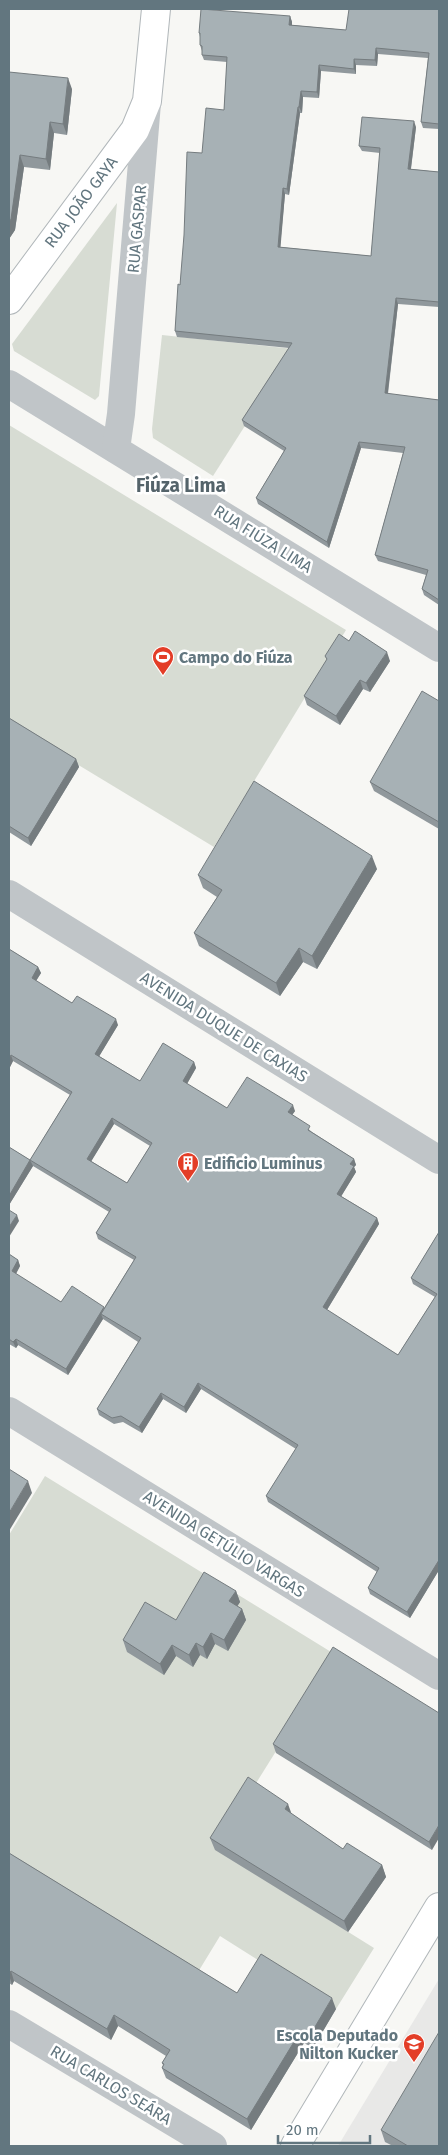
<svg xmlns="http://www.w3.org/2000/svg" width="448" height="2155" font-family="'Fira Sans',sans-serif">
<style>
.built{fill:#e8e8e7}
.green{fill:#d7dcd3}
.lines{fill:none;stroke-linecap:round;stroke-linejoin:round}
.primary-casing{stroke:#b1b7ba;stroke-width:30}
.minor{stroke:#c0c5c8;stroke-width:28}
.tertiary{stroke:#c0c5c8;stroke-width:28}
.primary{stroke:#fff;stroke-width:28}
.wall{fill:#90989c;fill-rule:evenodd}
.shaded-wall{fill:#757c7f}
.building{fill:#a7b1b5;stroke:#757c7f;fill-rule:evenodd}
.labels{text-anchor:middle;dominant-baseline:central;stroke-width:5;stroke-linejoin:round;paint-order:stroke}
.street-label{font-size:16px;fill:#62767f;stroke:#fff}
.poi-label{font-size:16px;font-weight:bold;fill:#62767f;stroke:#fff;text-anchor:start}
.quarter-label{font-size:19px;font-weight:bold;fill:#54636a;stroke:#fff}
</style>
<rect width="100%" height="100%" fill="#f7f7f4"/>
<path class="built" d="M439,1979V2146H338Z"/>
<g class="green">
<path d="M117,203L99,396L95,400L14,351L12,344Z"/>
<path d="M162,335L294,349L213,476L153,438L152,429Z"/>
<path d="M9,425L346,630L214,847L9,723Z"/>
<path d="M45,1476L336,1655L215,1849L374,1948L336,2009L220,1936L195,1977L9,1862V1535Z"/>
</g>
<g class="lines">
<g class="primary-casing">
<g id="primary">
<path d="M9,300L135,130L147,101L156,9"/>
<path d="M295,2146L439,1907"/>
</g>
</g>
<g class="minor">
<path d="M9,384L439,648"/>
<path d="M116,449L121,414L147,103"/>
<path d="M9,2024L213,2146"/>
</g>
<g class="tertiary">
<path d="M9,894L439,1160"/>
<path d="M9,1411L439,1676"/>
</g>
<use href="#primary" class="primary"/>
</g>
<g class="wall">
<path d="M439,9V129L423,128L421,122L428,58L378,54L377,66L356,65V74L321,71L319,98L303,97L302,113H300L289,195L285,194L280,247L371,256L380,153L362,151L359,146L416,127L411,169L439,172V307L398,304L388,394L439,400V605L424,595L422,589L426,575L378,561L375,555L403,453L361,448L329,548L258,504L256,498L284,451L244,426L242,420L289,348L177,337L175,331L180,285L202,153L224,110L227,62L204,60L202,55V51L200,45V37L199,33L290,16L292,22V25L346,30Z"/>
<path d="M9,72L72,89L67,135L54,133L50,170L24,167L15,230L9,239Z"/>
<path d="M349,641L390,661L370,692L363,689L340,725L307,705L304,696L327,660L325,656Z"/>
<path d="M439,701V829L374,791L370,782Z"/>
<path d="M9,718L76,759L79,767L31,846L9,832Z"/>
<path d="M377,869L317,969L303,962L280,996L199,946L194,933L217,897L203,888L198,875Z"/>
<path d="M9,949L38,967L41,973L36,981L72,1003L118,1025L99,1056L140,1081L194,1062L196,1068L187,1084L227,1108L295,1111L292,1115L312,1132L354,1159L356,1165L354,1167L356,1172L341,1196L377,1218L379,1224L327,1310L398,1355L435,1297L413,1284L411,1278L439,1232V1570L410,1618L370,1594L368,1588L377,1572L268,1502L266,1496L296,1449L201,1389L186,1413L163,1399L142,1433L123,1422L114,1424L99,1415L97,1409L138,1342L103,1319L68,1375L18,1345L16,1348L9,1344V1254L18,1260L20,1266L16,1274L61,1302L104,1308L134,1260L98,1239L96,1233L109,1212L33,1166L9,1205V1147L30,1160L70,1095L13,1061L9,1069ZM114,1124L150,1146L127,1183L91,1161Z"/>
<path d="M236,1591L240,1602L237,1606L242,1609L246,1620L228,1651L215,1644L207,1659L200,1655L193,1667L176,1656L164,1675L127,1652L123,1640L176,1620Z"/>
<path d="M439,1713L432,1850L276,1753L273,1744Z"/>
<path d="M292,1814L343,1849L382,1865L386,1877L348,1932L215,1850L210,1838Z"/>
<path d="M9,1853L237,1993L336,2009L313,2048L304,2043L251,2130L166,2078L162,2068L163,2065L162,2063L166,2056L118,2026L111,2040L14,1981L12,1985L9,1983Z"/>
<path d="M381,2130L439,2146H393L385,2142Z"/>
</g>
<g class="shaded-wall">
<path d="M290,16L292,22V31L289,25Z"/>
<path d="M376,48L378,54L377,66L375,60Z"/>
<path d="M354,59L356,65V74L354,69Z"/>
<path d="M319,65L321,71L319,98L317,92Z"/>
<path d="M68,78L72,89L67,135L63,124Z"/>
<path d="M301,91L303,97L302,113L299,107Z"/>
<path d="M298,107L300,113L289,195L287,189Z"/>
<path d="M414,121L416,127L410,175L408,169Z"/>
<path d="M50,122L54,133L50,170L46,159Z"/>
<path d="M20,155L24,167L15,230L9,239V223Z"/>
<path d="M283,188L285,194L280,253L278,247Z"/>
<path d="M396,298L398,304L387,399L385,393Z"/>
<path d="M359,442L361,448L329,548L327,542Z"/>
<path d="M387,652L390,661L370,692L366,683Z"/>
<path d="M360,680L363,689L340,725L336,716Z"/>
<path d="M76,759L79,767L31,846L28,838Z"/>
<path d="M372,856L377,869L317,969L312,956Z"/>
<path d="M299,948L303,962L280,996L276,983Z"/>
<path d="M38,967L41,973L34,984L32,978Z"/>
<path d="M116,1019L118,1025L97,1060L95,1054Z"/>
<path d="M11,1055L13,1061L9,1069V1059Z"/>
<path d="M194,1062L196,1068L185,1087L183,1081Z"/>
<path d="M293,1105L295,1111L290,1118L288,1112Z"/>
<path d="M112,1118L114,1124L89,1165L87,1159Z"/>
<path d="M354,1159L356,1165L354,1167L356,1172L339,1200L337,1194L350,1164Z"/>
<path d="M30,1160L33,1166L9,1205V1196Z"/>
<path d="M17,1215L19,1221L9,1237V1227Z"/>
<path d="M377,1218L379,1224L325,1313L323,1307Z"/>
<path d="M18,1260L20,1266L14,1277L12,1271Z"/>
<path d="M104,1307L101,1314L103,1319L68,1375L66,1369Z"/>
<path d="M16,1339L18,1345L16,1348L13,1342Z"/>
<path d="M198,1383L201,1389L186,1413L184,1407Z"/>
<path d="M161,1393L163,1399L142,1433L139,1427Z"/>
<path d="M28,1481L32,1493L9,1531V1513Z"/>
<path d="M439,1560V1570L410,1618L407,1612Z"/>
<path d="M236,1591L240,1602L233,1613L229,1601Z"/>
<path d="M242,1609L246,1620L228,1651L224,1640Z"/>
<path d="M211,1633L215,1644L207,1659L203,1647Z"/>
<path d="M196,1643L200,1655L193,1667L189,1655Z"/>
<path d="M172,1645L176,1656L164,1675L160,1664Z"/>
<path d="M288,1804L292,1815L285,1809Z"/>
<path d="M439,1825V1838L432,1850L429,1842Z"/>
<path d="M382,1865L386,1877L348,1932L344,1921Z"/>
<path d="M11,1971L14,1981L12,1985L9,1975V1974Z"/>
<path d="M332,1998L336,2009L313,2048L309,2037Z"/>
<path d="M114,2015L118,2026L111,2040L107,2029Z"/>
<path d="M300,2032L304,2043L251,2130L247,2119Z"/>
</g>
<g class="building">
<path d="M201,9L290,16L289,25L346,30L349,9H439V124L421,122L429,53L376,48L375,60L354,59V69L319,65L317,92L301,91L299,107H298L287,189L283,188L278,247L371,256L380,148L359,146L362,117L414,121L408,169L439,172V302L396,298L385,393L439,400V600L422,589L428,570L375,555L405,447L359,442L327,542L256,498L286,448L242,420L292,343L175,331L178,284L180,285L184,235L187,152L202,153L206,108L224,110L227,57L202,55V46L200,45V33H199Z"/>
<path d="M9,72L68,78L63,124L50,122L46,159L20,155L11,219L9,223Z"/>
<path d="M355,631L387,652L366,683L360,680L336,716L304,696L327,659L325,656L339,634L349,641Z"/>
<path d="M422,691L439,701V822L370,782Z"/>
<path d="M9,718L76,759L28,838L9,826Z"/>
<path d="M254,781L372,856L312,956L299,948L276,983L194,933L222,890L198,875Z"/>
<path d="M9,949L38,967L32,978L72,1003L77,996L116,1019L95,1054L140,1081L163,1043L194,1062L183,1081L227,1108L247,1077L293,1105L288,1112L310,1126L308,1130L354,1159L350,1164L354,1166L337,1194L377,1218L323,1307L398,1355L437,1294L411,1278L439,1232V1560L407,1612L368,1588L379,1568L266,1496L298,1445L198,1383L184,1407L161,1393L139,1427L121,1416L112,1418L97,1409L141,1338L101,1314L136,1257L96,1233L111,1209L30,1160L72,1092L11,1055L9,1059ZM112,1118L152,1143L127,1183L87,1159Z"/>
<path d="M9,1147L30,1160L9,1196Z"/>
<path d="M9,1210L17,1215L9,1227Z"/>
<path d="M9,1254L18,1260L12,1271L61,1302L72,1286L104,1307L66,1369L16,1339L13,1342L9,1339Z"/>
<path d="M9,1469L28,1481L9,1513Z"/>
<path d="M204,1572L236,1591L229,1601L242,1609L224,1640L211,1633L203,1647L196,1643L189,1655L172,1645L160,1664L123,1640L145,1602L176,1620Z"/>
<path d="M333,1647L439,1713V1825L429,1842L273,1744Z"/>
<path d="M248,1777L288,1804L285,1809L343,1849L347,1843L382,1865L344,1921L210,1838Z"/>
<path d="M9,1853L237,1993L261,1954L332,1998L309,2037L300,2032L247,2119L162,2068L164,2064L162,2063L170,2050L114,2015L107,2029L11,1971L9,1974Z"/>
<path d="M439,2032V2146H408L381,2130Z"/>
</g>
<defs>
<g id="stadium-pin" transform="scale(1.125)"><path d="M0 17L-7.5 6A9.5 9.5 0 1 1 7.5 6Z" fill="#e33d27" stroke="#fff"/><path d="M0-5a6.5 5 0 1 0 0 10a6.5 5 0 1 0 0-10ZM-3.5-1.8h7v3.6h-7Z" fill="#fff"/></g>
<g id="building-pin" transform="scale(1.125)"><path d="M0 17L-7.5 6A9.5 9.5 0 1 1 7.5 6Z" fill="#e33d27" stroke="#fff"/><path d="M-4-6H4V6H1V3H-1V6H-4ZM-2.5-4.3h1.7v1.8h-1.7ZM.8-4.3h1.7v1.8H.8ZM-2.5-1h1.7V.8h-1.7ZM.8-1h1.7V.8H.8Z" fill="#fff"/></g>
<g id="school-pin" transform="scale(1.125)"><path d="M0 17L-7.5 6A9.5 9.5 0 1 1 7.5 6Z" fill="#e33d27" stroke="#fff"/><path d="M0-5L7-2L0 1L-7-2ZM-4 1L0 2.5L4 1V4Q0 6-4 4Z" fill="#fff"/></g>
</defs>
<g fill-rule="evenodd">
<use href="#stadium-pin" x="163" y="657"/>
<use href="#building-pin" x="188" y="1163"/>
<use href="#school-pin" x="414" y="2044"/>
</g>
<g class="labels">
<g class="street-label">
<text transform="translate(81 202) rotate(-53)">RUA JOÃO GAYA</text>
<text transform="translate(137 229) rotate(-85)">RUA GASPAR</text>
<text transform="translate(263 539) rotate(32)">RUA FIÚZA LIMA</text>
<text transform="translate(224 1027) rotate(32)">AVENIDA DUQUE DE CAXIAS</text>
<text transform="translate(224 1544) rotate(32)">AVENIDA GETÚLIO VARGAS</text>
<text transform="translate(111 2085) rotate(31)">RUA CARLOS SEÁRA</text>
</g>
<g class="poi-label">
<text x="179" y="657">Campo do Fiúza</text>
<text x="204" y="1163">Edificio Luminus</text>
<text x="398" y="2035" text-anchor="end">Escola Deputado<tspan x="398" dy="18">Nilton Kucker</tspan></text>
</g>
<g class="quarter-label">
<text x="181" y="485">Fiúza Lima</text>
</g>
</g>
<rect width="448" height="2155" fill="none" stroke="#62767f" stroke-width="20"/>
<path d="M278 2135v8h92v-8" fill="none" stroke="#62767f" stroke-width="2.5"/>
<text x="286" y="2135" font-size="15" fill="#62767f" stroke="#ffffff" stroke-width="4" paint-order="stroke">20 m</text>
</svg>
